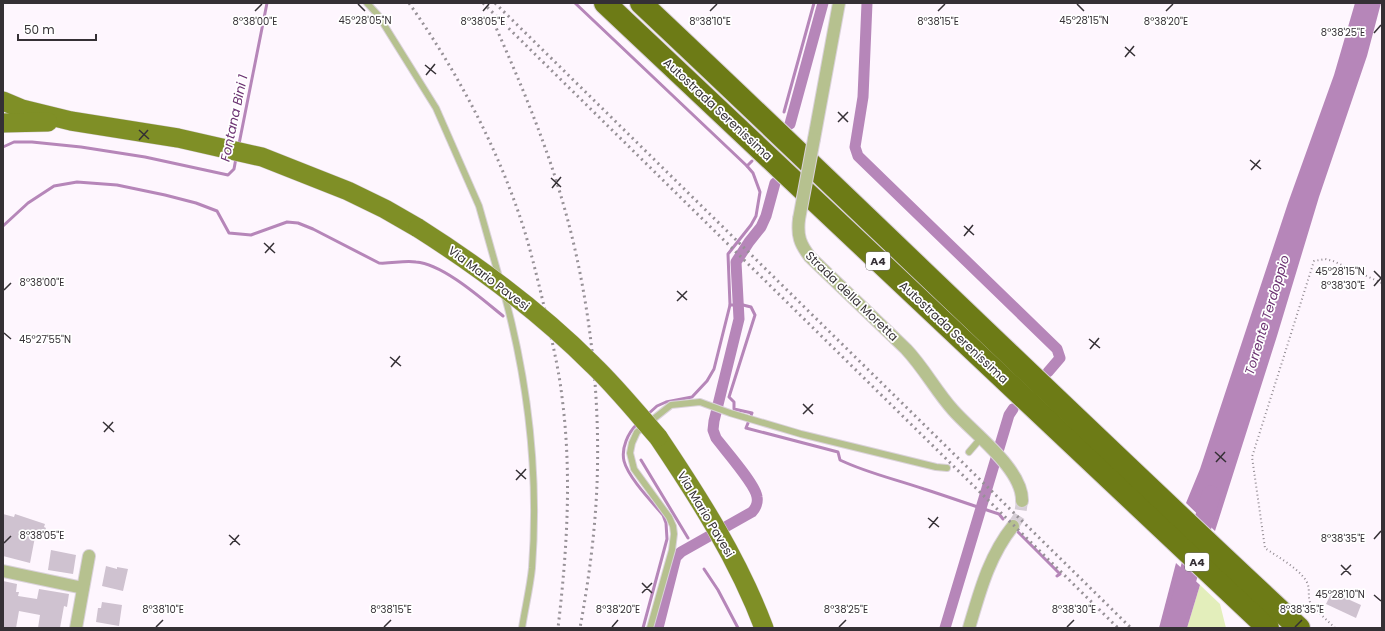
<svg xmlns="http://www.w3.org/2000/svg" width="1385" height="631" font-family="Poppins,sans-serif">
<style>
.green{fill:#e3eebb}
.water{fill:#b686b9}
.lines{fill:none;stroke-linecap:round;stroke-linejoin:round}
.stream{stroke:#b686b9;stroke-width:3}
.canal{stroke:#b686b9;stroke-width:11}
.river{stroke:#b686b9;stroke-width:19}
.building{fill:#cfc2d0}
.minor-tunnel{stroke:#d6ced6;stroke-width:12;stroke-dasharray:12 6;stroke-linecap:butt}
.service-casing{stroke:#dad2da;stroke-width:8}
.minor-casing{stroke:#dad2da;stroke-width:14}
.primary-casing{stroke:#dad2da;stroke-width:20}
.motorway-casing{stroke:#dad2da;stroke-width:24}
.path{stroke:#928b92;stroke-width:2;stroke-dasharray:1 3;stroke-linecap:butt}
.service{stroke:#b6c18f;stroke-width:6}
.minor{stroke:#b6c18f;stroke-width:12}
.primary{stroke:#7f8f26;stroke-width:19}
.motorway{stroke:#6d7b16;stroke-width:22}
.rail{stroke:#979197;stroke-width:3;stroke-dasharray:2 4;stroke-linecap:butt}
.minor-bridge-casing{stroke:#dad2da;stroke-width:14;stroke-linecap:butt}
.primary-bridge-casing{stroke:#dad2da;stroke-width:20;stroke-linecap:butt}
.minor-bridge{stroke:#b6c18f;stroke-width:12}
.primary-bridge{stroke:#7f8f26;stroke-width:19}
.ticks{fill:none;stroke:#353035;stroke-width:1.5}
.labels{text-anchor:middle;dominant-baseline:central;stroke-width:3.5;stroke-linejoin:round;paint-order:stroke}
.shield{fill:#fff;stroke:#726e72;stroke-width:1}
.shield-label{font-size:11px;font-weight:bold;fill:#353035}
.street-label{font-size:12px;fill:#353035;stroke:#fff}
.water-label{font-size:13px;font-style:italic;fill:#6c3272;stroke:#fff}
.ticks-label{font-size:10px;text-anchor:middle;fill:#353035;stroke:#fff;stroke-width:3.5;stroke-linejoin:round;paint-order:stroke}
</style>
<rect width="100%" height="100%" fill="#fef6fe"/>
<path class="green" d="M1200,585L1220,604L1226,628H1187Z"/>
<g class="water">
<path d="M1355,3H1381L1367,56L1319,197L1277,336L1215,531L1186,503L1200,469L1288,203L1334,75Z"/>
<path d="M1176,563L1200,585L1187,628H1159Z"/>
</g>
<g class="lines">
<g class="stream">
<path d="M575,3L747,166L753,173L760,192L756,216L751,225L728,254L730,305L714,369L707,381L692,397L666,402L657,406L647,415"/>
<path d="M784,112L814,3"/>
<path d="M239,144L267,3"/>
<path d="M3,147L14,142H32L81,147L145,157L228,175L234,169L236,158"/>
<path d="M747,166L752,161"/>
<path d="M3,226L28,203L54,186L77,182L117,185L165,195L196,203L217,211L229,233L251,235L287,222L298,223L313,229L379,263C391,264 404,260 416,262C443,264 482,299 503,316"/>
<path d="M730,305H743L751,307L755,315L729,397L734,402V409L752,413L746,428L838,452L840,460C867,473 895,479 924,489C949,497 974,506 999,514L1003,519"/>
<path d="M637,424C628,433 621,448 624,461C628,477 652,502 663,515L666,523L667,539L643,628"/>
<path d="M641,460L688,538"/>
<path d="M1018,532L1060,574L1057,576"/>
<path d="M704,569L718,590L738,628"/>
</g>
<g class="canal">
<path d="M867,3L863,97L855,147L858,156L1057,349L1060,358L1048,372"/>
<path d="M790,124L823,3"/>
<path d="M658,628L676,557L681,552L752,512C756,508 758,502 757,497C756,485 725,450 716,438L713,430L714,421L739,319L736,262L749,242L761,227L766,216L775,183"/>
<path d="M945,628L1009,415L1013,409"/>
</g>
<path class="river" d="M1173,628L1211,495"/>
</g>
<g class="building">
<path d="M3,514L14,517L15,514L45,524L44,527L46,528L42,539L35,537L30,563L3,556Z"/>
<path d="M51,550L76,555L73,574L48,570Z"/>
<path d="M106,566L117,569V567L128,569L123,591L102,586Z"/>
<path d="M3,581L17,584L16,592H19L18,596L37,599L39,589L69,594L67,607L64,606L60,628H38L40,615L19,611L16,628H3Z"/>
<path d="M1332,592L1361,605L1356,618L1326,604Z"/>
<path d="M102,602L122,605L119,626L96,622L98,608H101Z"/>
</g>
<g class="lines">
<path class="minor-tunnel" d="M1013,526L1020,515L1022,501"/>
<g class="service-casing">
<g id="service">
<path d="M367,3L378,15L436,108L479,206L499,277"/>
<path d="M504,293C529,385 539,473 532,568C530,588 525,608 522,628"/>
<path d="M969,452L981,438"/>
<path d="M650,628L672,550L674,534L673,526L669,517L634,469L630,453L632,443L637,432L671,405L700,402L730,413L801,434L936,467L947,468"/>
</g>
</g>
<g class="minor-casing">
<g id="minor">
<path d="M814,139L839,3"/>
<path d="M799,219C797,236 800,244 810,257L906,349C924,368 936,391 953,410C973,433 1023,469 1022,501"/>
<path d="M3,571L83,588"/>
<path d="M76,628L89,556"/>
<path d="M969,628C980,591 989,556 1013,526"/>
</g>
</g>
<g class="primary-casing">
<g id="primary">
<path d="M3,101L22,109L71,121L178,138L262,157L348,191L385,209L418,228"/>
<path d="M3,123L48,122"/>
<path d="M658,437C699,498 738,559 764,628"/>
</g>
</g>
<g class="motorway-casing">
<g id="motorway">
<path d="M605,3L1268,628"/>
<path d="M641,3C861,210 1077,422 1299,628"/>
</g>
</g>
<path class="path" d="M1335,628L1312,606C1307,599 1310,592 1308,585C1304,571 1276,556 1265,548L1252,457L1314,261L1325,259L1333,261L1382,283"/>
<use href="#service" class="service"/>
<use href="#minor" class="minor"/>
<use href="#primary" class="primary"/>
<use href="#motorway" class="motorway"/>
<g class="rail">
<path d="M409,3C458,73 498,148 524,229C533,259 540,289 547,319C553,345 559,371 562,397C572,474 567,551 558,628"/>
<path d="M483,3L1118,628"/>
<path d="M495,3L1131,628"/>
<path d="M494,23C521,84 547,145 565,210C593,310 604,425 594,529C591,562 586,595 580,628"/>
</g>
<g class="minor-bridge-casing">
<path id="minor-bridge" d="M799,219L814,139"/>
</g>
<g class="primary-bridge-casing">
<path id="primary-bridge" d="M418,228C481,268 540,312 593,365C616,387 637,413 658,437"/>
</g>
<use href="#minor-bridge" class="minor-bridge"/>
<use href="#primary-bridge" class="primary-bridge"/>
</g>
<path class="ticks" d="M358,4L365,11M1077,4L1084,11M255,11L262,4M483,11L489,4M710,11L717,4M938,11L945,4M1166,11L1173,4M1374,33L1381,25M1125,47L1135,56M1125,57L1134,46M425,65L436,74M426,75L435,64M838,112L848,122M838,122L848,112M139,130L149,139M139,140L148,130M1250,160L1261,169M1251,170L1260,160M551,178L561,187M552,188L561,177M964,226L974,235M964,236L973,225M264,243L275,253M265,253L274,243M1374,271L1381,278M1374,286L1381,278M4,290L11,283M677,291L687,300M677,301L687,291M4,333L11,339M1089,339L1100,348M1090,349L1099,338M390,357L401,366M391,367L400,356M803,404L813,414M803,414L813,404M103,422L114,432M104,432L113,422M1215,452L1226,462M1216,462L1225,452M516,470L526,479M516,480L526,469M928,518L939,527M929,528L938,517M229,535L240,545M1374,539L1381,531M4,543L11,536M230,545L239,535M1341,565L1351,575M1341,575L1351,565M642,583L652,593M642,593L652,583M1374,595L1381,601M156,627L163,620M384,627L391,620M612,627L618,620M839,627L846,620M1067,627L1074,620M1295,627L1302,620"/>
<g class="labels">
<g class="shield">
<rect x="866" y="252" width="24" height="18" rx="3"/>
<rect x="1185" y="553" width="24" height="18" rx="3"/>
</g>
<g class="shield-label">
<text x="878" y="261">A4</text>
<text x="1197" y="562">A4</text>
</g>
<g class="street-label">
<text transform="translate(718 109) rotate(43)">Autostrada Serenissima</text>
<text transform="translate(489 278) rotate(37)">Via Mario Pavesi</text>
<text transform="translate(852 296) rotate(44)">Strada della Moretta</text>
<text transform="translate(954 332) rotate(43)">Autostrada Serenissima</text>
<text transform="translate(706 514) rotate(59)">Via Mario Pavesi</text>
</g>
<g class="water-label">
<text transform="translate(234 118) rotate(-78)">Fontana Bini 1</text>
<text transform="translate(1267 315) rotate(-73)">Torrente Terdoppio</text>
</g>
</g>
<g class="ticks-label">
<text x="365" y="24">45°28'05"N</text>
<text x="1084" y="24">45°28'15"N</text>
<text x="255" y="25">8°38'00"E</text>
<text x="483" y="25">8°38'05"E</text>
<text x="710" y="25">8°38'10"E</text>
<text x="938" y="25">8°38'15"E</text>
<text x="1166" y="25">8°38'20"E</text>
<text x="1343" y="36">8°38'25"E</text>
<text x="1340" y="275">45°28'15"N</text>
<text x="42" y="286">8°38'00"E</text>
<text x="1343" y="289">8°38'30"E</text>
<text x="45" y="343">45°27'55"N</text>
<text x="42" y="539">8°38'05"E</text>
<text x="1343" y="542">8°38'35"E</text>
<text x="1340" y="598">45°28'10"N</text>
<text x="163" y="613">8°38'10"E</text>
<text x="391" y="613">8°38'15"E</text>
<text x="618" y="613">8°38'20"E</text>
<text x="846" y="613">8°38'25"E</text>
<text x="1074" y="613">8°38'30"E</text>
<text x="1302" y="613">8°38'35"E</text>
</g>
<rect width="1385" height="631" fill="none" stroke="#353035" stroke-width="8"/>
<path d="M18 34v6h78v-6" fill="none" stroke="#353035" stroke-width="2"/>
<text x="24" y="34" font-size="12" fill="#353035" stroke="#ffffff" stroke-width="3" paint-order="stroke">50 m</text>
</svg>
